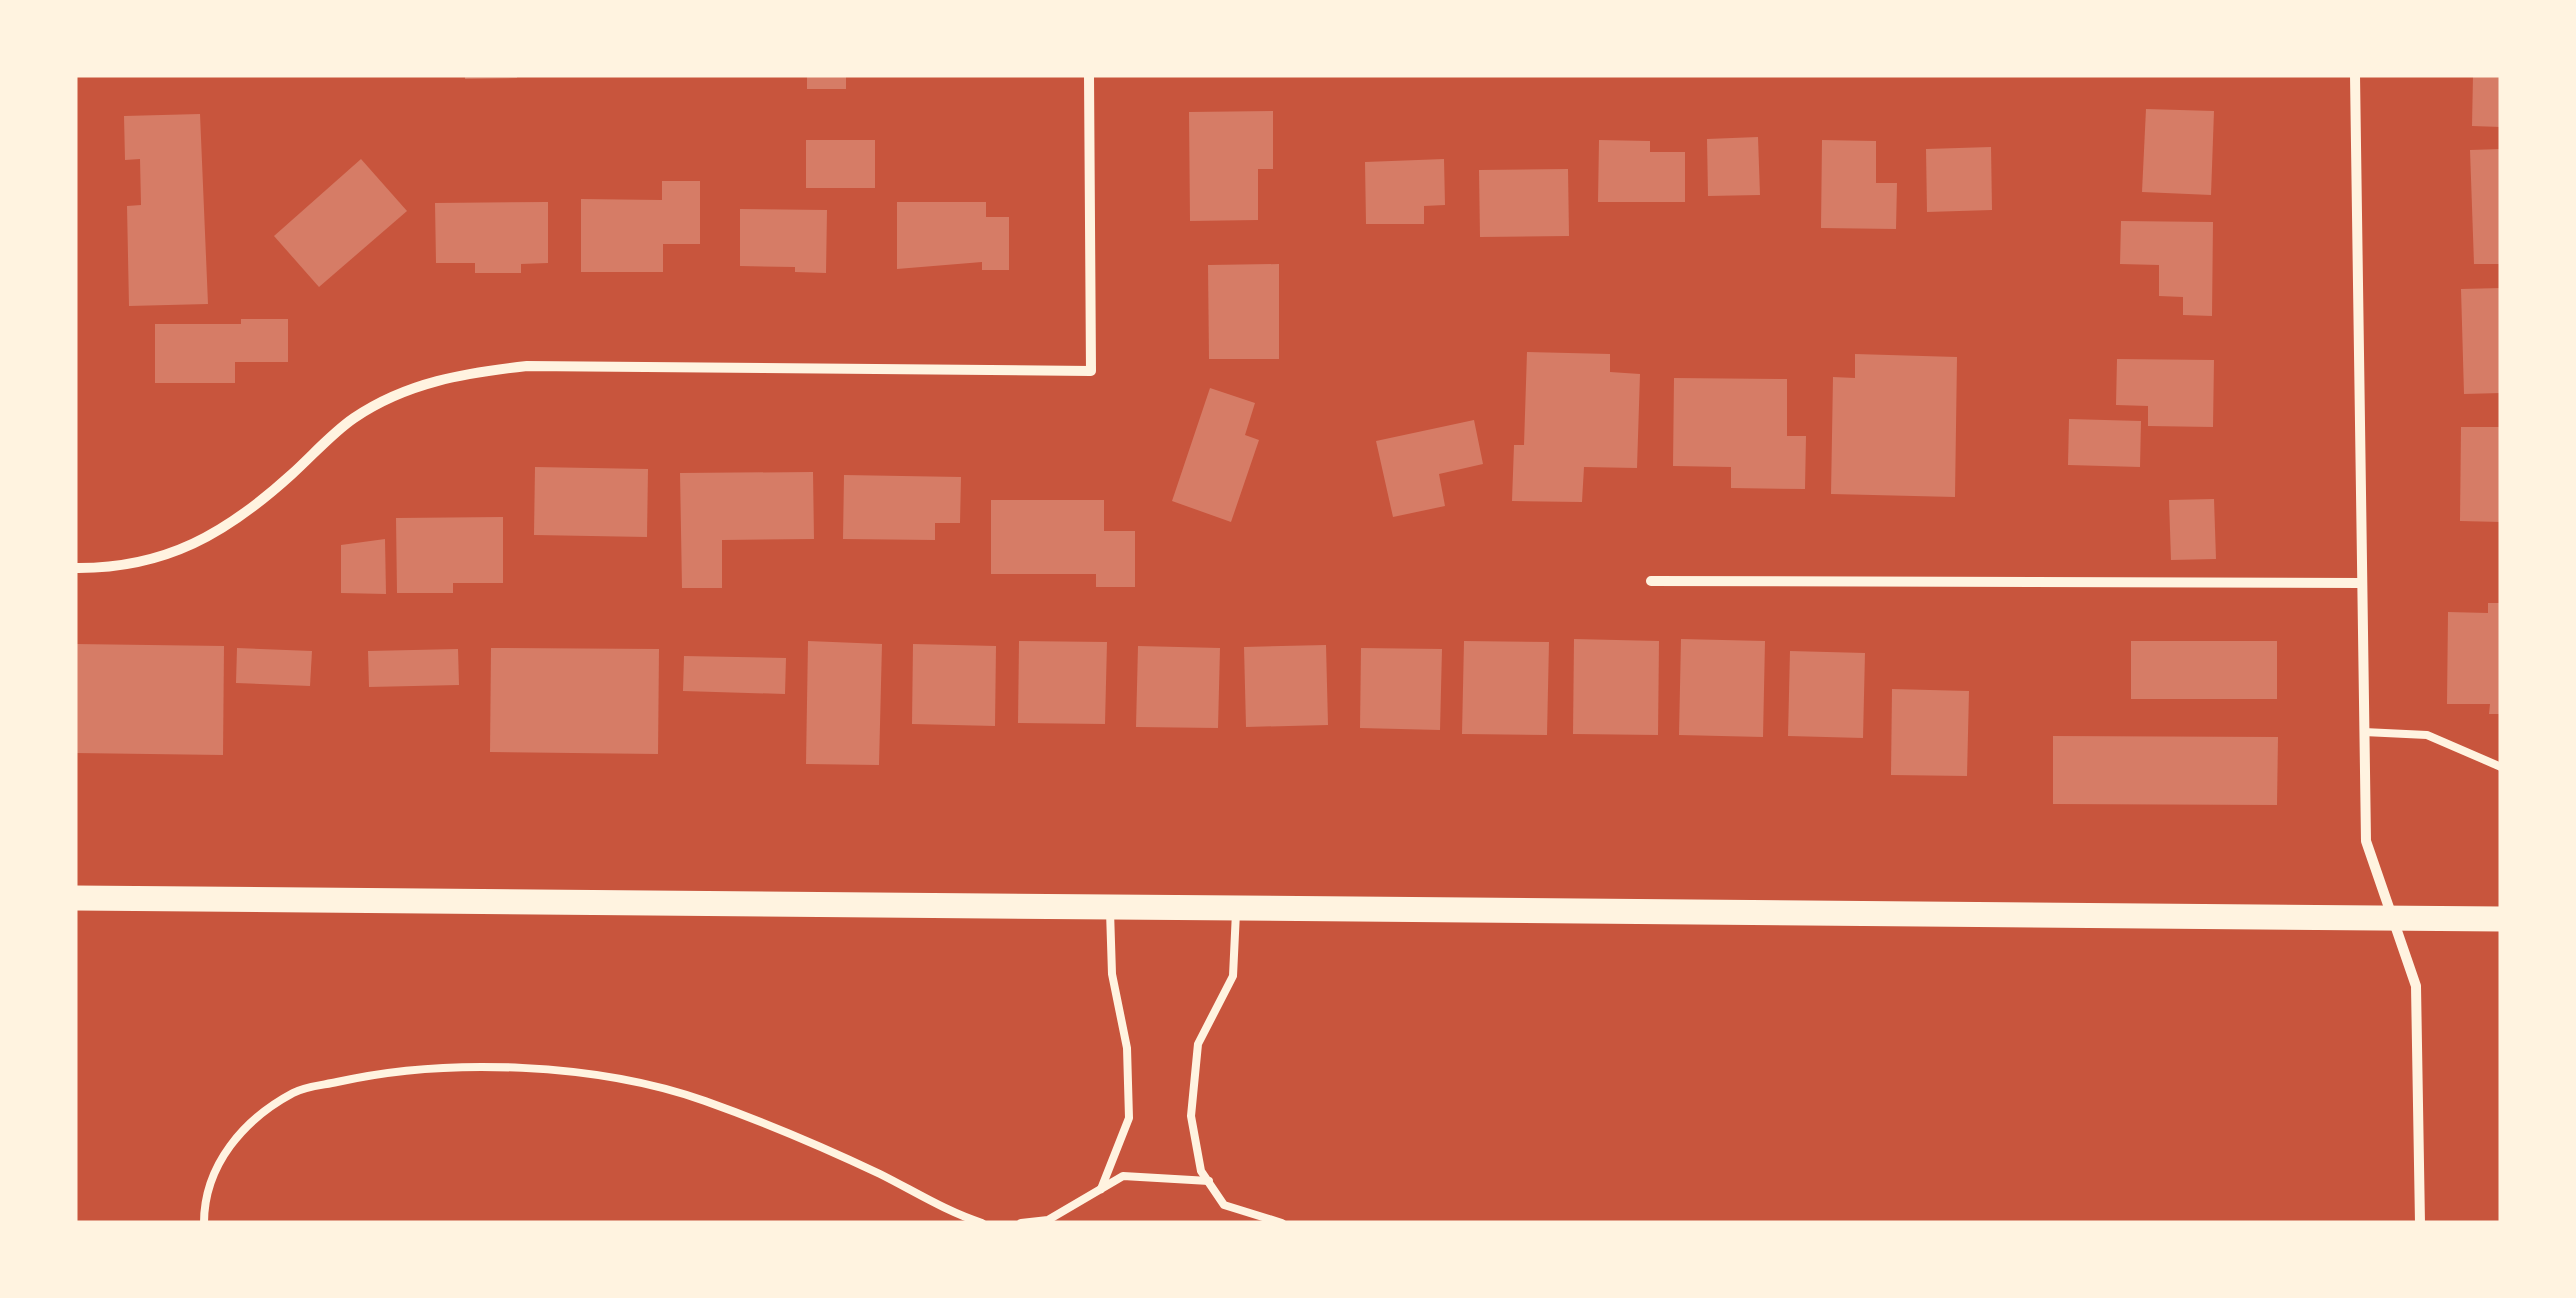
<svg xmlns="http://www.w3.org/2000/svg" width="2576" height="1298" font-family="'PT Sans Narrow',sans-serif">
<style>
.building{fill:#d67c66}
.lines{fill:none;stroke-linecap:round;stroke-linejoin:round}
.service{stroke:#fff3e0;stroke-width:8}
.minor{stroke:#fff3e0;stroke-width:10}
.primary{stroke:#fff3e0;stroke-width:25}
</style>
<rect width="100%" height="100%" fill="#c8553d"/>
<g class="building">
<path d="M465,75H517V78L465,79Z"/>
<rect x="807" y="75" width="39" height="14"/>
<path d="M2473,76H2501V127L2472,126Z"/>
<path d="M2146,109L2214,111L2211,195L2142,192Z"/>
<path d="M1273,111V169H1258V220L1190,221L1189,112Z"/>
<path d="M200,114L208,304L129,306L127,206L141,205L140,159L125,160L124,116Z"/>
<path d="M1758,137L1760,195L1708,196L1707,139Z"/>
<rect x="806" y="140" width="69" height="48"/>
<path d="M1599,140L1650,141V152H1685V202H1598Z"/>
<path d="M1822,140L1876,141V183H1897L1896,229L1821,228Z"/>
<path d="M1991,147L1992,210L1927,212L1926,149Z"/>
<path d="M2501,149V264H2474L2470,150Z"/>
<path d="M361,159L407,211L319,287L274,236Z"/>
<path d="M1444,159L1445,205L1424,206V224H1366L1365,162Z"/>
<path d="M1568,169L1569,236L1480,237L1479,170Z"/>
<path d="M662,181H700V244H663V272H581V199L662,200Z"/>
<path d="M548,202V263L521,264V273H475V263H436L435,203Z"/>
<path d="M897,202H986V217H1009V270H982V262L897,269Z"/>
<path d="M740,209L827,210L826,273L795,272V267L740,266Z"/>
<path d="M2121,221L2213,222L2212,316L2183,315V297L2159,296V265L2120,264Z"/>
<path d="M1279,264V359H1209L1208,265Z"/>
<path d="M2501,288V393L2464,394L2461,289Z"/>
<path d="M241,319H288V362H235V383H155V324H241Z"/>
<path d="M1527,352L1610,354V372L1640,374L1637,468L1584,467L1582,502L1512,501L1514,445H1524Z"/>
<path d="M1855,354L1957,357L1955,497L1831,494L1833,377L1855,378Z"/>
<path d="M2117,359L2214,360L2213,427L2148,426V406L2116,405Z"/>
<path d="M1674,378L1787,379V436H1806L1805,489L1731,488V467L1673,466Z"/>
<path d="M1210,388L1255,403L1245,435L1259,440L1231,522L1172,501Z"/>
<path d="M2069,419L2141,421L2140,467L2068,465Z"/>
<path d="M1474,420L1483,464L1439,474L1445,506L1393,517L1376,441Z"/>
<path d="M2461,427H2501V522L2460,521Z"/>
<path d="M535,467L648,469L647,537L534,535Z"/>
<path d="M813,472L814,539L722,540V588H682L680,473Z"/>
<path d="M844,475L961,477L960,523H935V540L843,539Z"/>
<path d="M2214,499L2216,559L2171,560L2169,500Z"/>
<path d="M991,500H1104V531H1135V587H1096V574H991Z"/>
<path d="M503,517V583H453V593H397L396,518Z"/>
<path d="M385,539L386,594L341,593V545Z"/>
<path d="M2488,603H2501V714H2489L2490,704H2447L2448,612L2488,613Z"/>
<path d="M1574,639L1659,641L1658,735L1573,734Z"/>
<path d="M1681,639L1765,641L1763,737L1679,735Z"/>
<path d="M808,641L882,644L879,765L806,764Z"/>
<path d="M1019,641L1107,642L1105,724L1018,723Z"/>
<path d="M1464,641L1549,642L1547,735L1462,734Z"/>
<rect x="2131" y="641" width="146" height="58"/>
<path d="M75,644L224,646L223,755L75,753Z"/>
<path d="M913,644L996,646L995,726L912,724Z"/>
<path d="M1326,645L1328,725L1246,727L1244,647Z"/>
<path d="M1138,646L1220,648L1218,728L1136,727Z"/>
<path d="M237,648L312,651L310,686L236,683Z"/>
<path d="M491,648L659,649L658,754L490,752Z"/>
<path d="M1361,648L1442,649L1440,730L1360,728Z"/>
<path d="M458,649L459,685L369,687L368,651Z"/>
<path d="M1790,651L1865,653L1863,738L1788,736Z"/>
<path d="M684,656L786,658L785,694L683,691Z"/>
<path d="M1892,689L1969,691L1967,776L1891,775Z"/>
<path d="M2053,736L2278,737L2277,805L2053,804Z"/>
</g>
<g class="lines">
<g class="service">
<path d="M2364,732L2427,735L2501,767"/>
<path d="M1236,912L1233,976L1198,1044L1191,1116L1201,1171L1224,1205L1282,1223"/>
<path d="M1101,1189L1129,1118L1127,1048L1112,974L1110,911"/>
<path d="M204,1223C204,1165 244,1119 293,1093C306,1086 324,1085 337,1082C447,1057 598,1063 705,1101C764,1122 823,1147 880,1174C914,1191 945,1211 982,1223"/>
<path d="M1021,1223L1048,1220L1123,1176L1209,1181"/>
</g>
<g class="minor">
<path d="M2355,75L2366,841L2416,986L2420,1223"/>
<path d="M75,568C166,569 227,533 292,474C312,456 332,433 354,418C407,382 465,373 527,366L1091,371L1089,75"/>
<path d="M1651,581L2362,583"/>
</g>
<path class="primary" d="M75,898L2501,919"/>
</g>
<rect width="2576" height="1298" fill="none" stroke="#fff3e0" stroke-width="155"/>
</svg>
